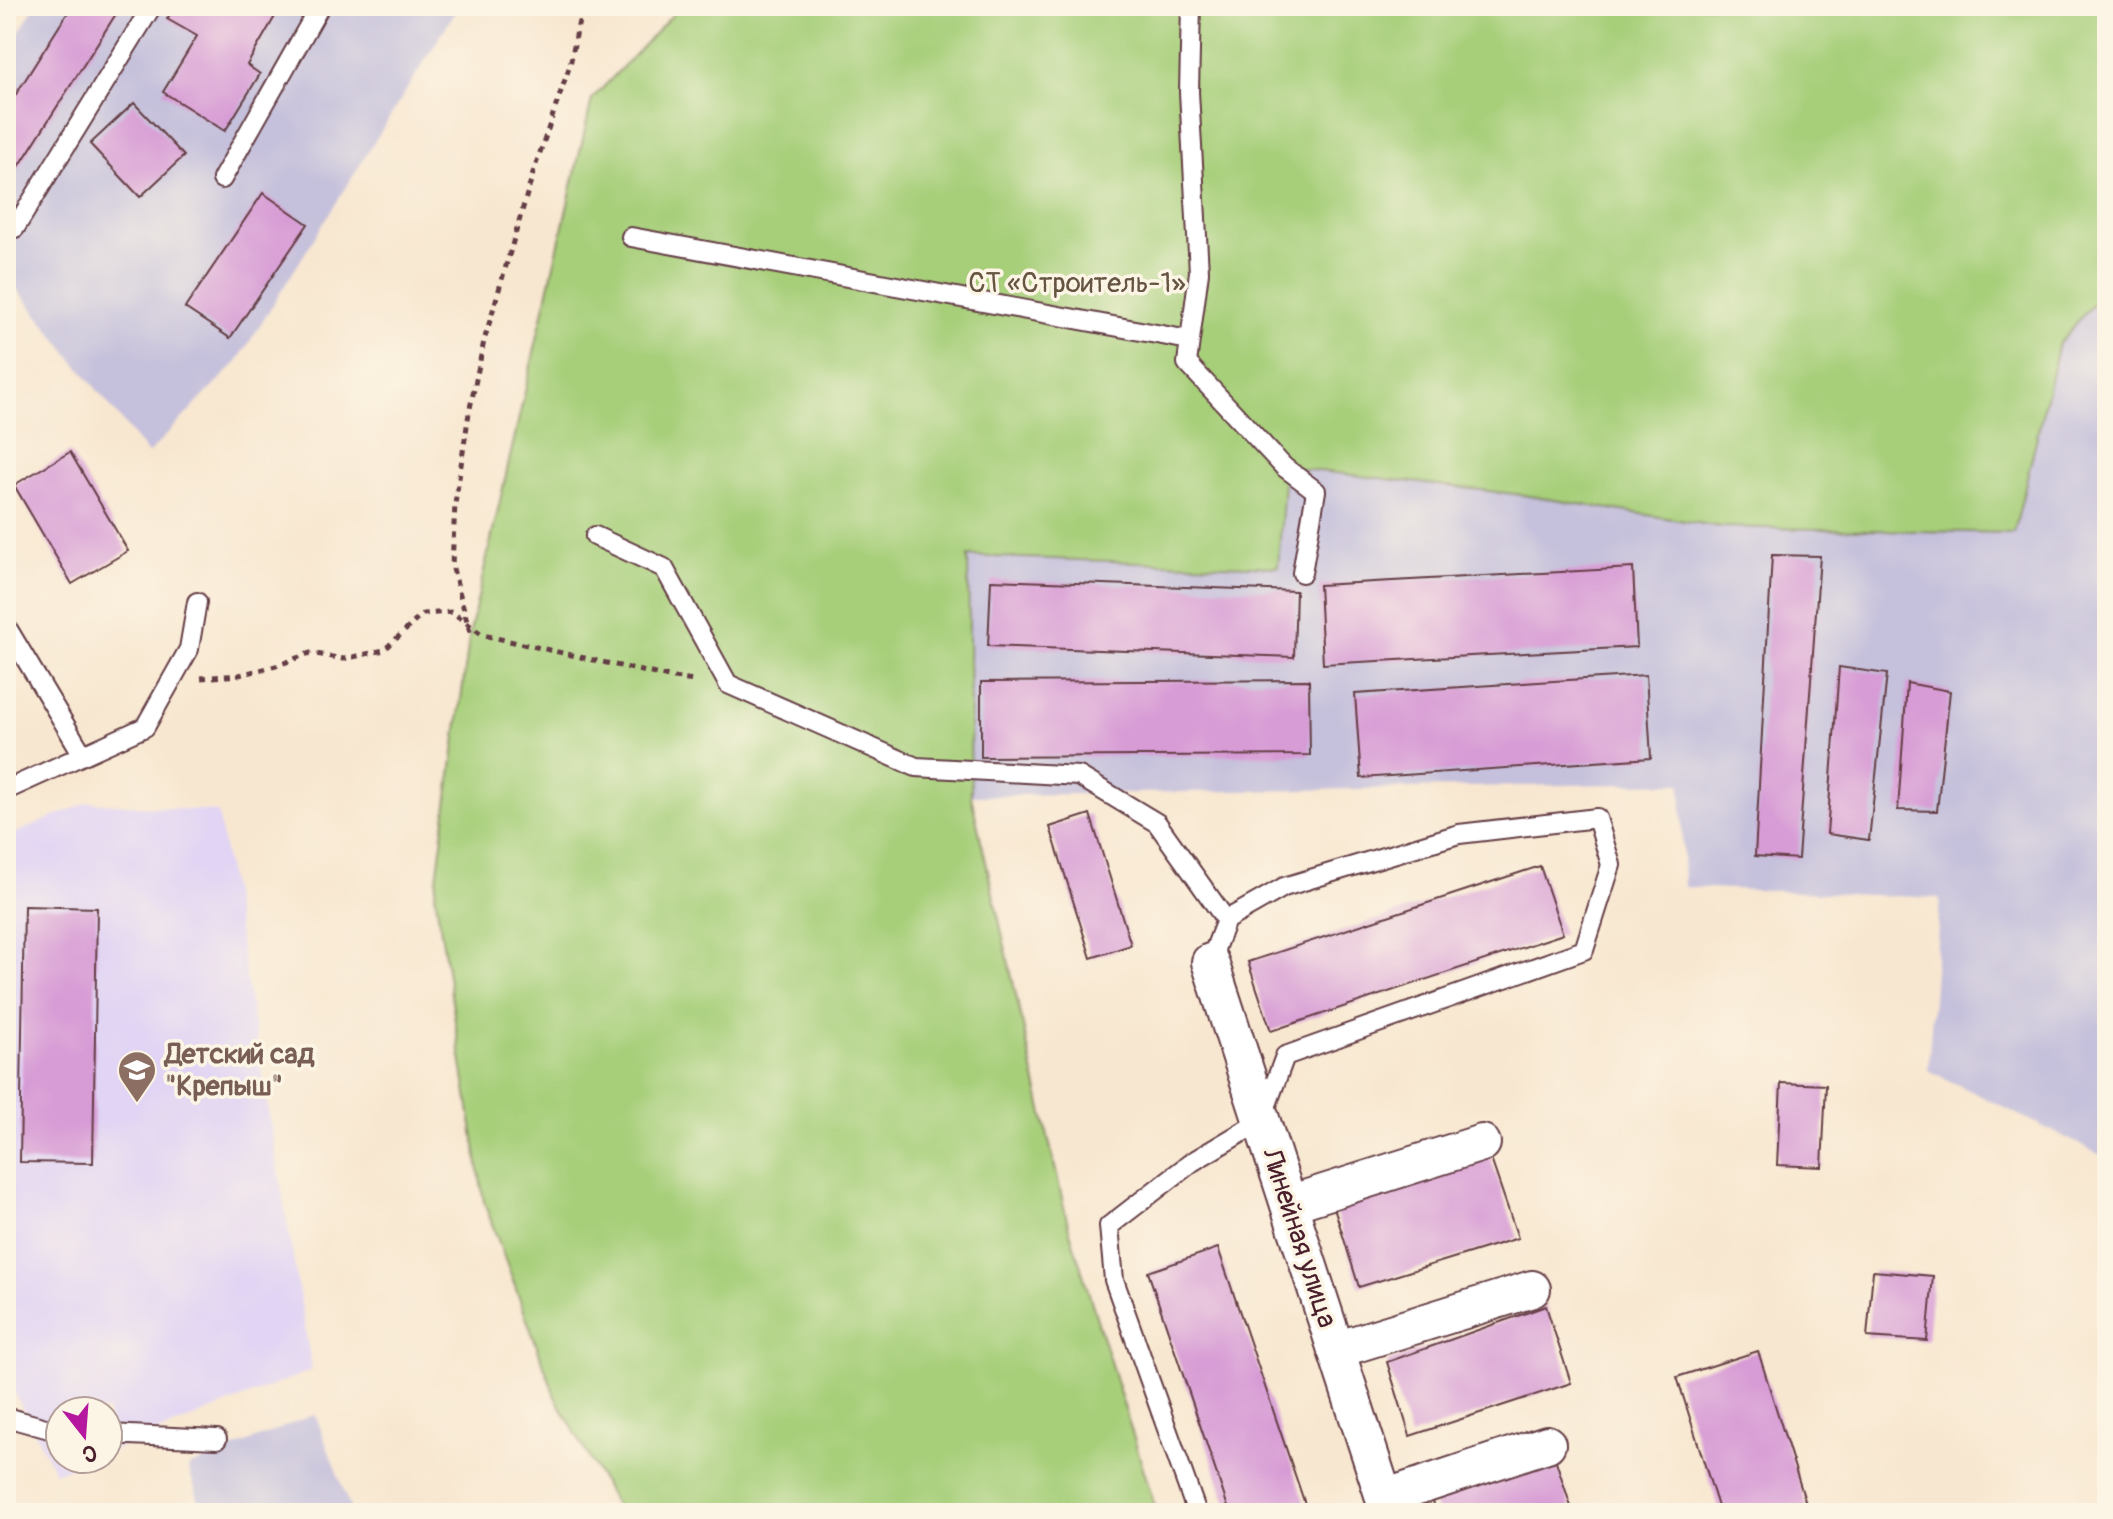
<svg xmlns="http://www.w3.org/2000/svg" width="2113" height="1519" font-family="Pangolin,sans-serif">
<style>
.built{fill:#e1d4f4}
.industrial{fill:#c5c0db}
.green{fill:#a7cf7a;stroke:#787752;stroke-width:2}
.building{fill:#d79bd5}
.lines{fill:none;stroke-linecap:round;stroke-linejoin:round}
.service-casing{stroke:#643d44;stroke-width:22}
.minor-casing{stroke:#643d44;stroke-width:40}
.path{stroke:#643d44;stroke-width:5;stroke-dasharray:6 6;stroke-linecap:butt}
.service{stroke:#fff;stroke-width:18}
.minor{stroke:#fff;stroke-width:36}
.labels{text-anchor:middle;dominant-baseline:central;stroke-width:7;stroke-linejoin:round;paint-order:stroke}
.park-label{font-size:28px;fill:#665443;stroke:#fcf5e5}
.education-label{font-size:28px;font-weight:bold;fill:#785e54;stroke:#fcf5e5;text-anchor:start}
.street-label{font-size:28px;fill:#4a1f2b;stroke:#fcf5e5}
</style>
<rect width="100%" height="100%" fill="#fcf5e5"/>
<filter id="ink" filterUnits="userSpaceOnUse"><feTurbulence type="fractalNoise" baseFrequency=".0125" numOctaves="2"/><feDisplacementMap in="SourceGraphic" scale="16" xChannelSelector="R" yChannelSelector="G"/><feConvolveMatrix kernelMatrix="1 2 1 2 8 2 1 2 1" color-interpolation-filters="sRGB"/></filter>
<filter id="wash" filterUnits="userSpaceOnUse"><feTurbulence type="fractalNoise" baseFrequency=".006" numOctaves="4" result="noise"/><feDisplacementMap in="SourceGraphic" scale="32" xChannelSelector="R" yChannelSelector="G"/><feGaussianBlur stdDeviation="1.8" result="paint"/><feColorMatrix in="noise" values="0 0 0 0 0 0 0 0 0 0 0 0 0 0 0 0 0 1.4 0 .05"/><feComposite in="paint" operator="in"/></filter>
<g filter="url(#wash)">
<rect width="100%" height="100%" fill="#f8e7d0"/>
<path class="built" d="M89,802L218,812L312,1370L108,1452V1411H60V1459H90L55,1473L6,1376V837Z"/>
<g class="industrial">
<path d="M35,6H459L237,362L148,454L6,275V54Z"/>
<path d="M2107,288V1158L1928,1070L1940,898L1684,887L1681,783L971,796L968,556L1278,567L1284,467L1523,495L1722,527L2014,533L2059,343Z"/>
<path d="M315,1414L352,1513H203L188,1467Z"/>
</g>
<path class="green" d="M681,6H2107V288L2059,343L2014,533L1722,527L1523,495L1285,467L1278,567L968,556L971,796L1069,1229L1157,1513H620L556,1398L484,1202L435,894L470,632L592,99Z"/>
<g id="blocks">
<g class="building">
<path d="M72,6H121L6,187V110Z"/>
<path d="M175,6H281L247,65L260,74L225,131L163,92L197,36L167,19Z"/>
<path d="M134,103L184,156L140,197L90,144Z"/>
<path d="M263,193L308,224L230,338L185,308Z"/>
<path d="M70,452L128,551L72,584L14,485Z"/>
<path d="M1772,555L1820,556L1798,859L1755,856Z"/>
<path d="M1633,568L1637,647L1323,664L1319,585Z"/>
<path d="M991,580L1296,591L1294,657L988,646Z"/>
<path d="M1839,667L1887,674L1869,840L1827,834Z"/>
<path d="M1646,675L1651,758L1361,778L1355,694Z"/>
<path d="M1309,680L1310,755L981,757V682Z"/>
<path d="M1907,683L1950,691L1937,811L1898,810Z"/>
<path d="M1090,814L1131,945L1091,958L1050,827Z"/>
<path d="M1540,866L1563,934L1271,1031L1248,962Z"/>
<path d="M24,906L97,908L93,1163L20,1162Z"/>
<path d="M1781,1083L1826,1085L1822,1167L1777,1165Z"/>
<path d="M1490,1156L1518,1238L1359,1287L1333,1204Z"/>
<path d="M1218,1248L1308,1513H1230L1148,1272Z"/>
<path d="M1873,1271L1933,1276L1927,1341L1867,1337Z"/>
<path d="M1546,1306L1571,1383L1410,1436L1387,1362Z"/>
<path d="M1758,1351L1809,1513H1720L1677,1377Z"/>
<path d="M1555,1458L1573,1513H1437L1432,1499Z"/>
</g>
</g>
</g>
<g filter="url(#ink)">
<use href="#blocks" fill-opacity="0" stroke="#643d44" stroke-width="2"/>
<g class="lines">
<g class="service-casing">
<g id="service">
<path d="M1191,6L1189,92L1199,272L1187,363L1284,467L1316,491L1302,573"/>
<path d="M222,179L320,6"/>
<path d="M15,228L152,6"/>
<path d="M631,237L1189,340"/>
<path d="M595,536L664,568L728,684L916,767L1079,776L1157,823L1226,920"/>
<path d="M6,626L83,755"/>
<path d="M6,790L145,727L189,649L197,602"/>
<path d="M6,1417L60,1432"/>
<path d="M108,1434L217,1439"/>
<path d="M1197,1513L1114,1280L1109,1226L1192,1162L1261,1121L1285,1056L1584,950L1611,865L1597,818L1459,834L1284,887L1226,920L1210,962"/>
</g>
</g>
<g class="minor-casing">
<g id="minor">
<path d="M1210,962L1389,1513"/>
<path d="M1289,1204L1482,1143"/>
<path d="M1336,1350L1532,1289"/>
<path d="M1384,1498L1547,1444"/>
</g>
</g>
<g class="path">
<path d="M470,632L452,565L455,504L469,413L484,341L534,170L570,65L582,6"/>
<path d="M201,678L239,675L276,666L310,653L344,659L384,650L423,614L452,612L483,635L673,678L695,681"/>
</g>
<use href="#service" class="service"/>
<use href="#minor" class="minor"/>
</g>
</g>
<defs>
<g id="school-pin" transform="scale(2)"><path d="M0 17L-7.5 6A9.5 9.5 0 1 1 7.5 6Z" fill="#8d6e63" stroke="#fcf5e5"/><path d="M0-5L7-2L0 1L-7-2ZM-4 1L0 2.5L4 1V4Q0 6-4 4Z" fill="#fff"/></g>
</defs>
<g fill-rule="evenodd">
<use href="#school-pin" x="137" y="1070"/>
</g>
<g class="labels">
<g class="park-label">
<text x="1077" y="283">СТ «Строитель-1»</text>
</g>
<g class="education-label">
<text x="165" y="1054">Детский сад<tspan x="165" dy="32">"Крепыш"</tspan></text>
</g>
<g class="street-label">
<text transform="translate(1299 1238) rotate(72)">Линейная улица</text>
</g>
</g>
<rect width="2113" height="1519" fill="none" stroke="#fcf5e5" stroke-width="32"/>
<g transform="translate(84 1435) rotate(163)"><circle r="38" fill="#fcf5e5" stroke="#b59f9b" stroke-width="2"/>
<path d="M0-6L14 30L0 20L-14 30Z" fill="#b5179e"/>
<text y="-12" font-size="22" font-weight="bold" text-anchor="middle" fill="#4a1f2b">С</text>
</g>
</svg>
